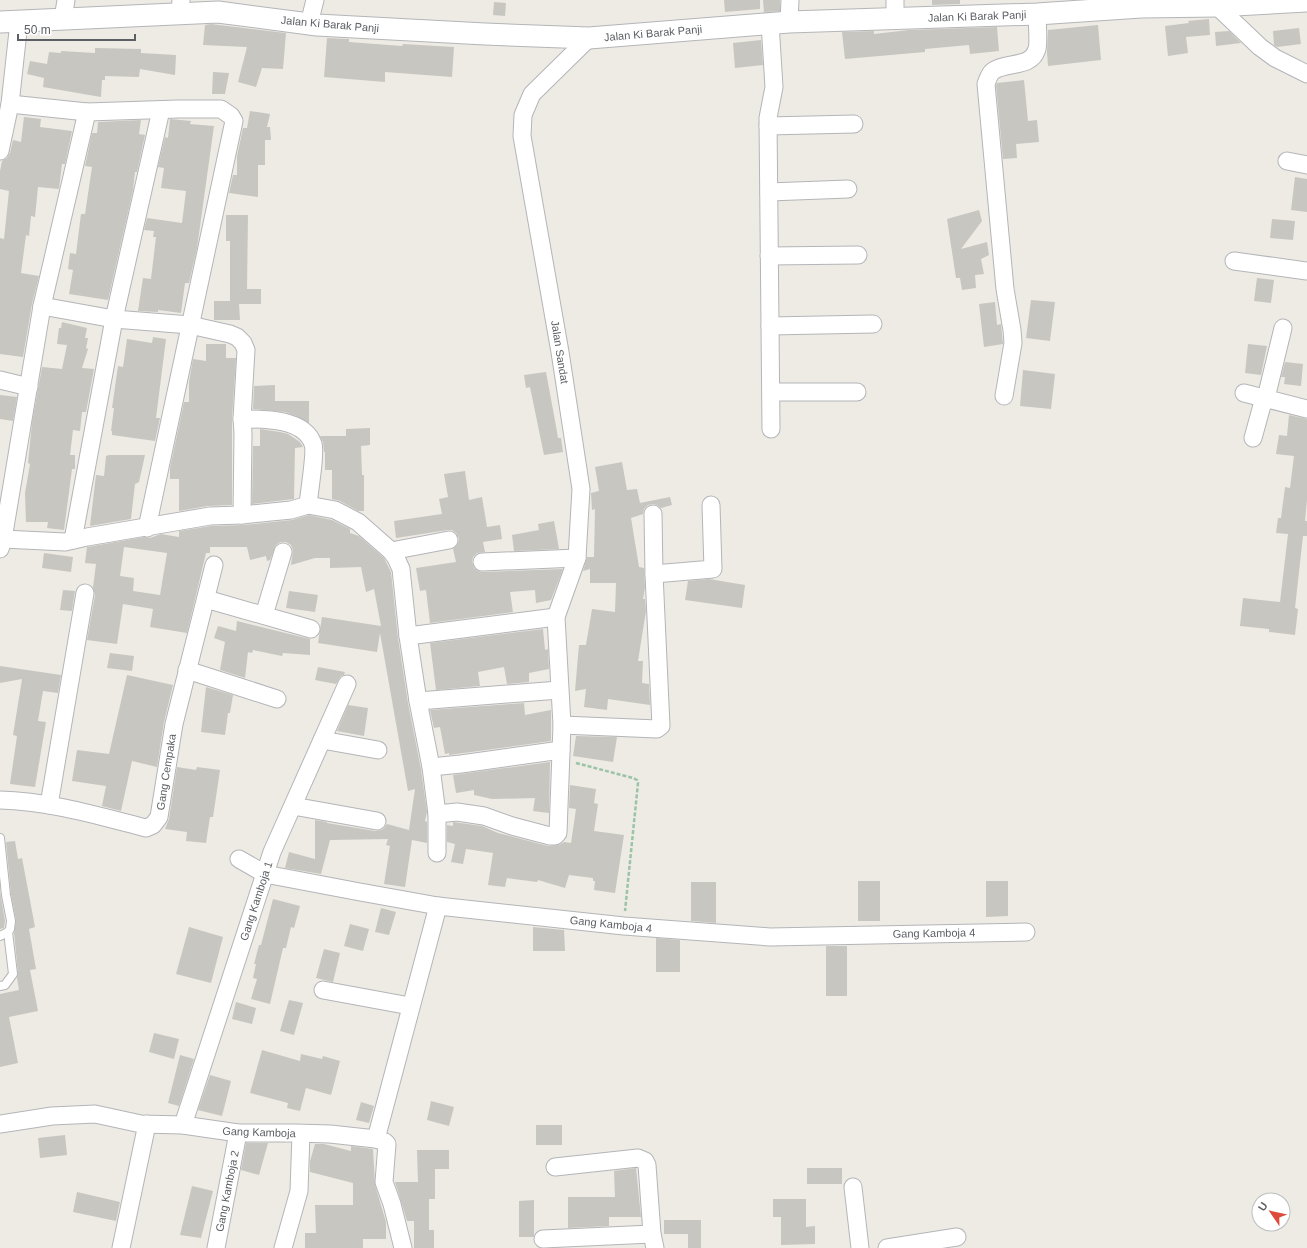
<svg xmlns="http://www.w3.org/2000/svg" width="1307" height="1248" font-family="Helvetica,sans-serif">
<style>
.building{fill:#c8c6c0;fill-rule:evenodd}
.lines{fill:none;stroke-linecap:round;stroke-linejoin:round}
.service-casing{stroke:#b4b5b9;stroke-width:10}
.minor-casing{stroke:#b4b5b9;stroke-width:19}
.tertiary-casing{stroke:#b4b5b9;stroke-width:23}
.path{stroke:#9bc3a8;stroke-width:2.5;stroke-dasharray:4 2;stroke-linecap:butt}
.service{stroke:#fff;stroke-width:8}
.minor{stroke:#fff;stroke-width:17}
.tertiary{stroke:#fff;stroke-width:21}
.labels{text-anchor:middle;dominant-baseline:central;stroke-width:4;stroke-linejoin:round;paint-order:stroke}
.street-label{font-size:11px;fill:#5b5e63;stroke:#fff}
</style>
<rect width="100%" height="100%" fill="#edebe3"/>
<g class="building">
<path d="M724,0H760V9L725,12Z"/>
<path d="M763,0H780V11L764,12Z"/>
<path d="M932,0H960V4L932,5Z"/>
<path d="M494,2L506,3L505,16L493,15Z"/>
<path d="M1209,19L1210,35L1186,37L1188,53L1168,56L1165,26L1189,23L1188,21Z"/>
<path d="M211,24L286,33L283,69L262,68L256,87L238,82L247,47L203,45L205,25Z"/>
<path d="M1098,25L1101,60L1048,66L1047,52L1048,30Z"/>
<path d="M997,27L999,51L970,54L969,45L925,49V52L845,59L842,32L874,31V34L909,30Z"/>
<path d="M1299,28L1301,44L1277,47L1274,45L1273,31Z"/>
<path d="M1229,31L1241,43L1216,46L1215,32Z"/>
<path d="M327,38L349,39V42L402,46L403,44L454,47L452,77L385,72V82L324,77Z"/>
<path d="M761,40L763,65L735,68L733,43Z"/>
<path d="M95,48L141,49V53L176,55L175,75L140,69L139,77L105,76V80H102L101,97L43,87L44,78L27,74L30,61L47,64L49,52L61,53V51L95,53Z"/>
<path d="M213,72L229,73L225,94H212Z"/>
<path d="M1024,80L1028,121L1037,120L1039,142L1016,144L1017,158L1003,159L996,85L997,83Z"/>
<path d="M250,111L270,114L267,127H270L271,140H265V165H258V197L229,193L233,175H237V156L243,128H247Z"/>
<path d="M24,117L41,119L40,127L72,131L65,164H62L59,189L38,187L35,217L31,216L29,236L26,235L21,273L39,276L32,304L23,357L0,354V238L4,239L9,191L0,189V171L2,161L7,158L10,153L13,140L21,142Z"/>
<path d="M170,119L191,121L190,124L214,126L197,248L189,283H185L181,313L158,310V312L138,311L143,278L151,279L156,237H153L154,231L144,230L147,218L182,223L186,191L161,188L164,168L158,167L165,137L168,138Z"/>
<path d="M141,120L139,134L145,135L137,172H135L133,190L108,300L69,294L73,270L68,269L70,253L76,254L81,214H85L92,167L85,166L92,133H97L98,122Z"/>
<path d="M1295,177L1307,179V212L1291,210Z"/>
<path d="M979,210L982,221L961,249L987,242L989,255L981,259L984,274L975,275L976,288L962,290L960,278H956L947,219Z"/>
<path d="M226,215H248L247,289H261V304H239L240,320H214V301H230V241H226Z"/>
<path d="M1272,219L1295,221L1293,240L1270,238Z"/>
<path d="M1257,278L1274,280L1271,303L1254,301Z"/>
<path d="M1031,300L1055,302L1050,341L1026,338Z"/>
<path d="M995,302L997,325L1001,324L1003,344L984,347L979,304Z"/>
<path d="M62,322L87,328L85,338H88L86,348L88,349L82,368L94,369L86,412H82L80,431L73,430L70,455H75V469H72L64,530L47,528L48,522H26L25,493L30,464L28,463L32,423L42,367L62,369L67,345L57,344L59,328H61Z"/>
<path d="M153,337L166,339L156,418H160L155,441L112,435V431H111L114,408H112L118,366L123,367L127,339L152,343Z"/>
<path d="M206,344H226V358H236L232,419V505L208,506L179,511V479H170V468L184,402H189V382L193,359L206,361Z"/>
<path d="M1248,344L1267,346L1261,375L1245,373Z"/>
<path d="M1285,362L1303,364L1301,386L1284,384L1285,377H1281Z"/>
<path d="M1023,370L1055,374L1051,409L1020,406Z"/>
<path d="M546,372L556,426L558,438H561L563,452L544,455L530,387L526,388L524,375Z"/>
<path d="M275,385V401H309V423L296,416L285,412L253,409L254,386Z"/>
<path d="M0,395L17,397L13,421L0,419Z"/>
<path d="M1289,415L1307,419V500L1305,521H1307V536H1303L1295,608L1298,609L1295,635L1269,632V629L1240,626L1243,598L1280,602L1288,534L1276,533L1278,518H1281L1285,487L1290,488L1294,456L1276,454L1279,435L1287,436Z"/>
<path d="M370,428V445L361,446L362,475H364V511H358L340,501L332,499V470H325V452H324L323,442L320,436H346V429Z"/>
<path d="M260,429L280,432L288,434L300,442L303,447L295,448L294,499L252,504L253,446H260Z"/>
<path d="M109,455H145L139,482L135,484L131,519L90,526L96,475L104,476L106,456Z"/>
<path d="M622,462L627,490L637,489L640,503L670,497L672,505L661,508L657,505L653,504L648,505L644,509L643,514L631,518L639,567L644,568L645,588L643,599H645L646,611L638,661H643L642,683L649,684L650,705L608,699L607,710L584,707L586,689L575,691L579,645H586L592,609L615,612L616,583H590V569L583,571L587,557H594L595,509L592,510L591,493L599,491L595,467Z"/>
<path d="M465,471L469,500L482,497L487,527L500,525L502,539L483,542L485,552L477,553L473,557L472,562L474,568L478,571L482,572L563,569L551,600L536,603L535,590L510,592L513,612L430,623L426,590L420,591L416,568L456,562L453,549L458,544L459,538L456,533L452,530H448L396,538L394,521L442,514L439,499L448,497L444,474Z"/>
<path d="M309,515L332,520L350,529V533L359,536L384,558L391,572L398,638L408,703L421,769L427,812L425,821L427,822V843L412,840L405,887L384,884L390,846L386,845L388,839L330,840L321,874L285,868L289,852L315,859V820L327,822V823L375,831L381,830L384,828L387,824L409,830L415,789L408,791L380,633L377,652L318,643L322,617L381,626L374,589L366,592L361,567L330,568V558H315L291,565L293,550L291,545L286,542H280L276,545L270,560L267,561L266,556L250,560L247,547H210V553H206L187,633L150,627L153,609L123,604L117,644L87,640L95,595L93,587L96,564L85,563L87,547L144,537L150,538L161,534L179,537V531L211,526L243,525L292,520ZM124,547L167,553L160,595L133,591L134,578L120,576Z"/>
<path d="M554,521L559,549L514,551L512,535L539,530L538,524Z"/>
<path d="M44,553L73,557L71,572L42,568Z"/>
<path d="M709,579L745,585L742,608L685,600L688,581Z"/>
<path d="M63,590L75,591L72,611L60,610Z"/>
<path d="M289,591L318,595L315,612L286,608Z"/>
<path d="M237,621L310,639V655L283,653L282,656L253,650L252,653L248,652L245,678L220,670L225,642L214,638L218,626L236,631Z"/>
<path d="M543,629L545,650L548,649L549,669L529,673V682L507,684L504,667L478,672L480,686L436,690L430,643Z"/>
<path d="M110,653L134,656L132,671L107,668Z"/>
<path d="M0,666L61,675L58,693L43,691L38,721L46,722L35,787L10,784L17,736L13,735L22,679L0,683Z"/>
<path d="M318,667L345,672L344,675L341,676L336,684L315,680Z"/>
<path d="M127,675L173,685L164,722L157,767L132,761L121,811L102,806L106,786L72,781L77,750L109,754Z"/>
<path d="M206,687L233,695L230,713H228L225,735L201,732Z"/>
<path d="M524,703L525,715L551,710V741L449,755V753L445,754L440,727L434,728L430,710Z"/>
<path d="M348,705L368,708L364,736L337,731Z"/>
<path d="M576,736L617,737L613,762L573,756Z"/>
<path d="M550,762L549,813L533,811L535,798L492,799L474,795V790L456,793L453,775Z"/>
<path d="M177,767L196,770L197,767L220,770L213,817H210L206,843L186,841L187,832L165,829L169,819Z"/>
<path d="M570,785L596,789L594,803L598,804L594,831L624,835L615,893L594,890L595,881H593V878L569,875L565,888L538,880L537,882L507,878L505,887L488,885L493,853L466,849L463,864L451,862L455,844L447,842V825L453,826V822L482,826L498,833L548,846L559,845L564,842L571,843L576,809L569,808Z"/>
<path d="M15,841L18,859L22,858L35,927L29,929L36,969L30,970L38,1011L9,1017L18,1063L0,1067V994L19,990L17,978L18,973L14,933L16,920L11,894L6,842Z"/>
<rect x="858" y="881" width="22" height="40"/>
<path d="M986,881H1008V916L986,917Z"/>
<path d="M691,882H716V923L691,921Z"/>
<path d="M0,891L5,921L4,928L0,929Z"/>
<path d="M273,899L300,906L294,928L291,927L286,948H283L270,1004L251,999L257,979L253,978L256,964H254L259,945H261Z"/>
<path d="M381,908L396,912L389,935L375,932Z"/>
<path d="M350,924L369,929L363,951L344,946Z"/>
<path d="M189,927L223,937L211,983L176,974Z"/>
<path d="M533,927L564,930L565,951H533Z"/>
<path d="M656,938L680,940V972H656Z"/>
<rect x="826" y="946" width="21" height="50"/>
<path d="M324,949L340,953L333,982L316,978Z"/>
<path d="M289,1000L303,1003L294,1035L280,1031Z"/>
<path d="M236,1002L256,1008L252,1024L232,1019Z"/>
<path d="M154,1033L179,1039L174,1059L149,1052Z"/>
<path d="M262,1050L300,1061L301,1054L322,1059L323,1056L340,1061L331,1095L306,1088L300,1111L287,1108L288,1103L250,1093Z"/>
<path d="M180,1055L194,1059L179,1106L168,1103Z"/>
<path d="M210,1075L231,1081L222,1116L198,1110Z"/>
<path d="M431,1101L454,1107L449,1126L427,1120Z"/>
<path d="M361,1102L374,1106L369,1123L356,1120Z"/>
<rect x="536" y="1125" width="26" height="20"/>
<path d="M65,1135L67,1155L40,1158L38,1138Z"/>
<path d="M246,1143H268L259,1175L241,1170Z"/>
<path d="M315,1144H324L351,1151V1146L373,1149L375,1185L386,1222V1239H363V1248H305V1233H316L315,1205H353V1183L310,1172V1161Z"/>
<path d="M417,1150H449V1169H435V1199H429V1230H434V1248H414V1221H407L401,1201L395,1182H418Z"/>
<path d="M636,1168L641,1217H609V1226L568,1228V1197H615L614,1171Z"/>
<rect x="807" y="1168" width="35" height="16"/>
<path d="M192,1186L213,1191L201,1238L180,1235Z"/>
<path d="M77,1192L120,1202L116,1221L73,1212Z"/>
<path d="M773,1199H806V1227L815,1226V1244L781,1245V1217H773Z"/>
<path d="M534,1200V1237H519V1201Z"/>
<path d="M664,1220H701V1248H688V1234H664Z"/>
</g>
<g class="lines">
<g class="service-casing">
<g id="service">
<path d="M0,838L6,895L11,921L10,929L8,932L0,936"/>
<path d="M0,986L5,985L13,974L8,932"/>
</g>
</g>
<g class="minor-casing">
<g id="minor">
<path d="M1217,6L1260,47L1275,58L1307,74"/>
<path d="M180,13L181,0"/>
<path d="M63,19L66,0"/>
<path d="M895,19V0"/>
<path d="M789,22L790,0"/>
<path d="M770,23L774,87L768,118L771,429"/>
<path d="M309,24L315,0"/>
<path d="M10,104L87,112L178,109H221L231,116L234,121L147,528"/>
<path d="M768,126L854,124"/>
<path d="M0,151L10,104L19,22"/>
<path d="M1287,161L1307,165"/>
<path d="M769,192L848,189"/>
<path d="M769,256L858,255"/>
<path d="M1234,261L1307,271"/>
<path d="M42,306L114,319L190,325L230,334L237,337L243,343L246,350L242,419L243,433L242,515"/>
<path d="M770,326L873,324"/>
<path d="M0,380L29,387"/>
<path d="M772,392H857"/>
<path d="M1244,393L1307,409"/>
<path d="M1004,396L1013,343L1012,330L1005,289L986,84C988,79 989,74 993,71C1006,61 1031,69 1037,49C1039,42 1037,23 1037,14"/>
<path d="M1266,398L1283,328"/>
<path d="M242,419C263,419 304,418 313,444C316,452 309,493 308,505"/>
<path d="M1253,438L1264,398"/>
<path d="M3,539L65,542L87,537L210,516L242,515L291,510L308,505L335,510L358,522L391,551L396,558L401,569L408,636L418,701L431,767L437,814V853"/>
<path d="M73,540L114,319L161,110"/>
<path d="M0,549L3,539L42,306L87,112"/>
<path d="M391,551L449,540"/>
<path d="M482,562L577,558"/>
<path d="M654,574L713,569L711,505"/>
<path d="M206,599L311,629"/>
<path d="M264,615L283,552"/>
<path d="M408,636L556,617"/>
<path d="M187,670L277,699"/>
<path d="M418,701L559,690"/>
<path d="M562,725L657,729L661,726L654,574L653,514"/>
<path d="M322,740L378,750"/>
<path d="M431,767L461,764L561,750"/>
<path d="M0,800C49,801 99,816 146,828L153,825L159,817L174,724L214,565"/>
<path d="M49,805L85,593"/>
<path d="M293,806L377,821"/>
<path d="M437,814L457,812L484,816L512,826L550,836H555L558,833L562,725L556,617L577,558L581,489L560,352L522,136L523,115L532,94L589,38"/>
<path d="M239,859L265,874L360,892L438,906L624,926L770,937L1026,932"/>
<path d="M323,990L410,1006"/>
<path d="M0,1124L52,1116L95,1114L141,1124L183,1125L238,1133H295L330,1134L376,1139L385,1142L387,1144L384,1182L392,1204L403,1248"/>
<path d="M183,1125L272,852L347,684"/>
<path d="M376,1139L438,906"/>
<path d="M555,1167L638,1158L645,1161L647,1165L652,1234L655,1248"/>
<path d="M853,1187L860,1248"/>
<path d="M543,1239L652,1234"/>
<path d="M121,1248L147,1124"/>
<path d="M216,1248L238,1133"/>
<path d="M283,1248L299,1191L301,1134"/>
<path d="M887,1248L957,1237"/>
</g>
</g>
<g class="tertiary-casing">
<path id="tertiary" d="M0,22L218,12L317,25L485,34L589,38L789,22L1037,14L1141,7L1217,6L1307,1"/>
</g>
<path class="path" d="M576,763L633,778L637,780L638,783L625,911"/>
<use href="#service" class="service"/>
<use href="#minor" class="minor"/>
<use href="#tertiary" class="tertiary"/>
</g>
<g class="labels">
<g class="street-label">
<text transform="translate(977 16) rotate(-2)">Jalan Ki Barak Panji</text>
<text transform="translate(330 24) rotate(5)">Jalan Ki Barak Panji</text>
<text transform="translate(653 33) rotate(-5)">Jalan Ki Barak Panji</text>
<text transform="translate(560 352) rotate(81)">Jalan Sandat</text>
<text transform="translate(166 772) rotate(-81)">Gang Cempaka</text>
<text transform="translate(256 901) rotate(-72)">Gang Kamboja 1</text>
<text transform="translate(611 924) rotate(6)">Gang Kamboja 4</text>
<text transform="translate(934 933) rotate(-1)">Gang Kamboja 4</text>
<text transform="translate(259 1132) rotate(2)">Gang Kamboja</text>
<text transform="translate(227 1191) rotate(-79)">Gang Kamboja 2</text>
</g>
</g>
<g transform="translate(1271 1212) rotate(304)"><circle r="19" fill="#ffffff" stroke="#bdbfc1"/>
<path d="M0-3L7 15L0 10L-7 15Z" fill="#dd4a39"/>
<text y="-6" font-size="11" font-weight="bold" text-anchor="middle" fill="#5b5e63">U</text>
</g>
<path d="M18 34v6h117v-6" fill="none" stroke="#5b5e63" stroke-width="2"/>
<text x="24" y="34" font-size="12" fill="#5b5e63" stroke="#ffffff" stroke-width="3" paint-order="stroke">50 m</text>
</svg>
